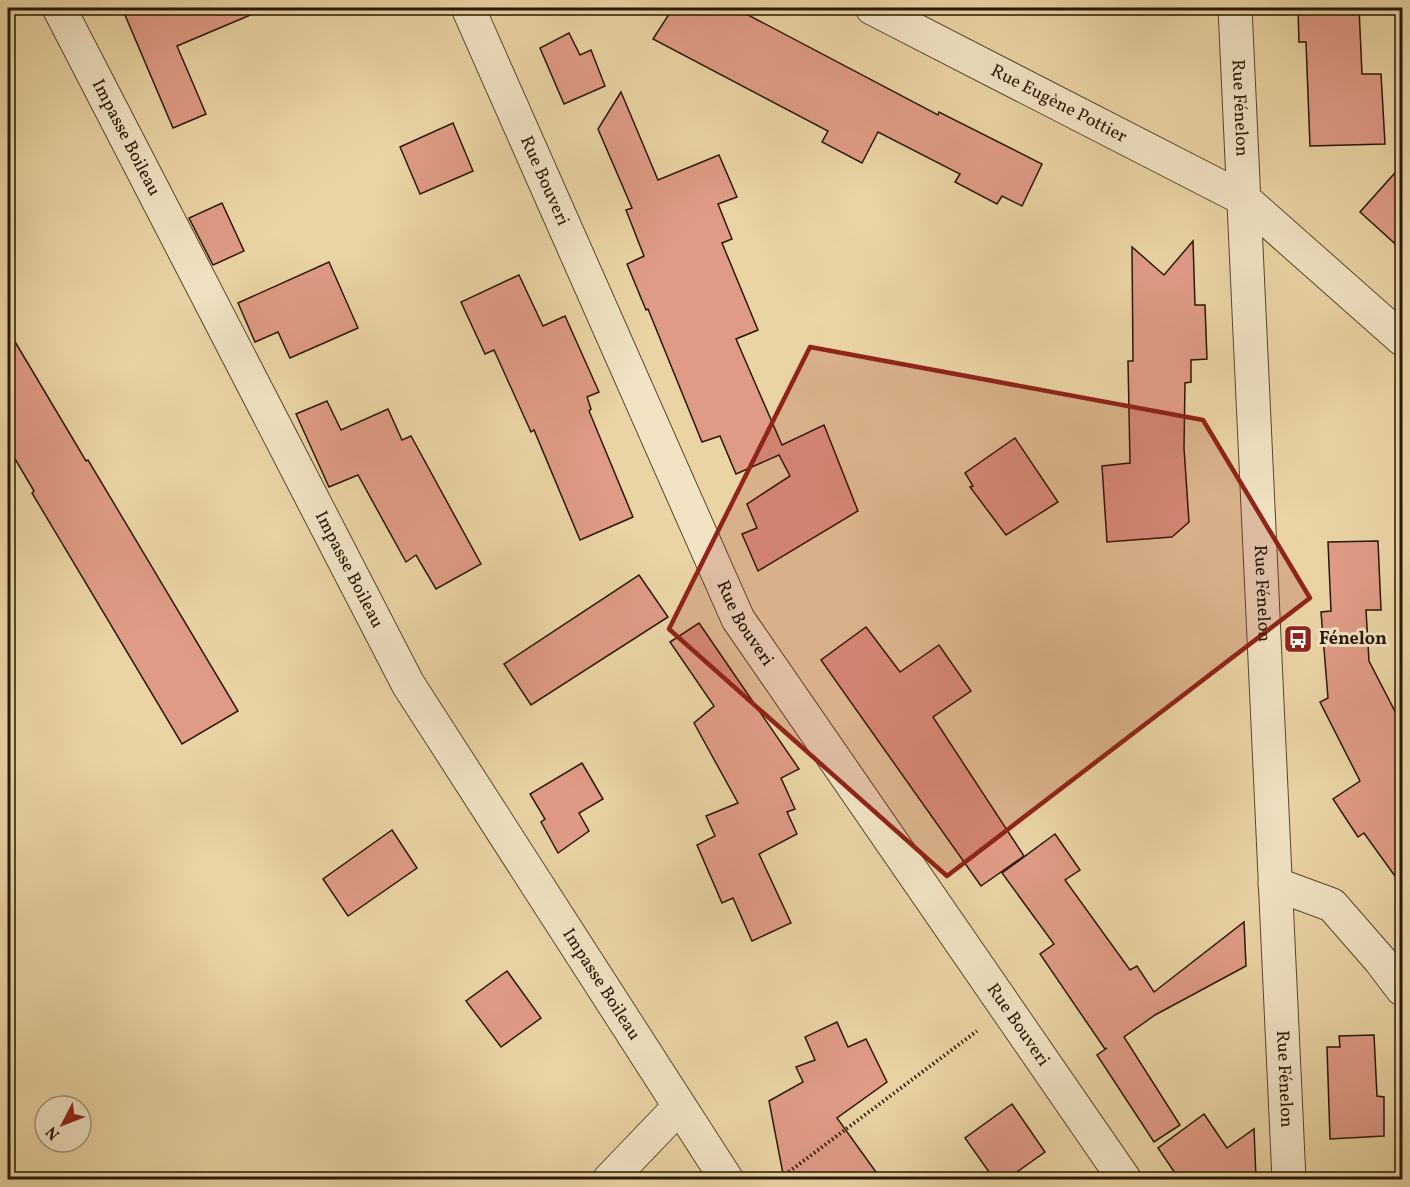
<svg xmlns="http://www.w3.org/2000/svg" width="1410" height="1187" font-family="Vollkorn,serif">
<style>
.building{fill:#e09b86;stroke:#281803;stroke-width:1.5}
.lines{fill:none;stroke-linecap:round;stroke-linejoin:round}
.minor-casing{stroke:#58472c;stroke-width:35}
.path{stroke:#281803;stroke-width:4;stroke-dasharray:1.5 3;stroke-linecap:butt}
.minor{stroke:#f1e3c4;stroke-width:33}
.marked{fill:#8f2418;fill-opacity:0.2;stroke:#8f2418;stroke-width:4.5;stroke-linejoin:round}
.labels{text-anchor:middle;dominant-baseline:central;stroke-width:6;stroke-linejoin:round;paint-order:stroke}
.street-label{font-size:18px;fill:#281803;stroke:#f1e3c4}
.poi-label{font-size:18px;font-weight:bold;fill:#281803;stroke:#f1e3c4;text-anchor:start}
</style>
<rect width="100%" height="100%" fill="#ead4a5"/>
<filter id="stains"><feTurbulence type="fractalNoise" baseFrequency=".00333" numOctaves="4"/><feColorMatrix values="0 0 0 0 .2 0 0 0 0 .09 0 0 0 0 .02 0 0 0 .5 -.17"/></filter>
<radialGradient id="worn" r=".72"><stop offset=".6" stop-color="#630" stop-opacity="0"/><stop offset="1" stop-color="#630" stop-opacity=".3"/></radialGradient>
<g class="building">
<path d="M122,8H267L177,46L206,114L173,128Z"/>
<path d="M673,8H735L938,115L939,112L1042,164L1022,206L1002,196L997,204L955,182L960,174L878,132L862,163L822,142L828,131L653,39Z"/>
<path d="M1298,8H1359L1362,74H1381L1385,144L1310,146L1306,42H1299Z"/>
<path d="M569,33L580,55L591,50L605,86L564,104L540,48Z"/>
<path d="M621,92L658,180L719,155L737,197L718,204L732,239L722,243L758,330L736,339L782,445L824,425L858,511L758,571L742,534L757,528L747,504L790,476L779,455L736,474L720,436L702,442L648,309L646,310L627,264L644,256L626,210L632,208L598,129Z"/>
<path d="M453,123L473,171L420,194L400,147Z"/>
<path d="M1402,165V250L1360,212Z"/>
<path d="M222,203L244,251L213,265L189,218Z"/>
<path d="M1193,241L1195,305H1205L1207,359L1191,360V382L1185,383L1184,448L1189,522L1172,537L1107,542L1102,466L1130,463L1128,361H1133L1132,247L1164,275Z"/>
<path d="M329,262L358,328L290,358L278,332L255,342L238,303Z"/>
<path d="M519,275L543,326L565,316L599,392L587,397L591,409L589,411L633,517L580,540L534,430L531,432L494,350L485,354L461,302Z"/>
<path d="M8,330L86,461L88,460L238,711L182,744L32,493L34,491L8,447Z"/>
<path d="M327,401L341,430L388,409L402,440L411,436L481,564L436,589L416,555L406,562L358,475L329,487L296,414Z"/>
<path d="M1015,438L1058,502L1006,535L970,487L973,486L965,473Z"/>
<path d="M1378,541L1381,610H1366L1369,661L1402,725V886L1364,833L1358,837L1333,799L1360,781L1320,702L1328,698L1321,612L1331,611L1328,542Z"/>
<path d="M639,575L668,617L531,705L504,664Z"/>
<path d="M699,623L799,769L781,778L795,809L787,812L797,834L759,854L791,923L752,941L733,898L722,903L697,845L715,836L706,816L738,803L694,723L714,706L670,642Z"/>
<path d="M866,627L900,672L939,645L971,691L933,717L1024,856L981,886L821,660Z"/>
<path d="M582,763L603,799L579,813L589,831L558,853L541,822L545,819L530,794Z"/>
<path d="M392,830L417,868L348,916L323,879Z"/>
<path d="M1055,834L1080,870L1065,880L1130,970L1137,966L1154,992L1244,922L1246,966L1155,1015L1124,1037L1180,1125L1154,1142L1097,1055L1107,1048L1105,1049L1040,954L1054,944L1002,873Z"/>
<path d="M507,971L541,1018L501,1047L466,1001Z"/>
<path d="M837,1022L848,1047L866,1039L887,1082L837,1118L881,1179H784L769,1101L803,1082L796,1067L815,1060L805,1037Z"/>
<path d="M1374,1035L1377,1096L1384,1097V1136L1330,1139L1327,1047H1340L1339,1036Z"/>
<path d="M1012,1104L1045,1152L1007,1179H994L965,1138Z"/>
<path d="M1204,1114L1227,1148L1254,1129L1256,1179H1179L1158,1148Z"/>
</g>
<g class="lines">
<g class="minor-casing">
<g id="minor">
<path id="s1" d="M59,8L408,684L727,1180"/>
<path id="s2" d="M468,8L738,619L1125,1180"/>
<path id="s3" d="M872,8L1244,199L1402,339"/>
<path id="s4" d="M1235,8L1289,1180"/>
<path d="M1275,884L1332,905L1380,960L1402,989"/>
<path d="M609,1180L679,1107"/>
</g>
</g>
<path class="path" d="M778,1180L977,1031"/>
<use href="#minor" class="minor"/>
</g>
<path class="marked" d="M810,347L1203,420L1310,598L947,876L669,629Z"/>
<defs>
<g id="bus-square" transform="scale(1.5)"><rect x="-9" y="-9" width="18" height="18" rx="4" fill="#8f2418" stroke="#f1e3c4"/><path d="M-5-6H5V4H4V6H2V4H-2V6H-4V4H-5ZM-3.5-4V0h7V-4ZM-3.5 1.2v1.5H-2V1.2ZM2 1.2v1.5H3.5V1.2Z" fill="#fff"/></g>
</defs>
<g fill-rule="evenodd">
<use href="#bus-square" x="1298" y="639"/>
</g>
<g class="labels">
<g class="street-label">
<text stroke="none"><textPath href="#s3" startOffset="210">Rue Eugène Pottier</textPath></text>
<text stroke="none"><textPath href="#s4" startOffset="100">Rue Fénelon</textPath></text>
<text stroke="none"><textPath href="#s1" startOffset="146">Impasse Boileau</textPath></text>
<text stroke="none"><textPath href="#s2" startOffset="189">Rue Bouveri</textPath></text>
<text stroke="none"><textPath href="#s1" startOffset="632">Impasse Boileau</textPath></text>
<text stroke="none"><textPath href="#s4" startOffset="586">Rue Fénelon</textPath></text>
<text stroke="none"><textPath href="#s2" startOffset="675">Rue Bouveri</textPath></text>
<text stroke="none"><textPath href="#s1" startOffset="1118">Impasse Boileau</textPath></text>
<text stroke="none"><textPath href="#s2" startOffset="1161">Rue Bouveri</textPath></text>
<text stroke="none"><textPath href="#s4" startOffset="1072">Rue Fénelon</textPath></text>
</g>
<g class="poi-label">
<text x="1319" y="639">Fénelon</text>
</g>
</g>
<rect width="1410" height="1187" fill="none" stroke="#ead4a5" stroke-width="30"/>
<rect x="9" y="9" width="1392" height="1169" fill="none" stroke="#281803" stroke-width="3"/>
<rect x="15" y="15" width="1380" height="1157" fill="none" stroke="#281803" stroke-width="1.5"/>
<g transform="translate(63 1124) rotate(228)"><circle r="28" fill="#f1e3c4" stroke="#a19277" stroke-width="1.5"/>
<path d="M0-4.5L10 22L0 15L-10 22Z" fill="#8f2418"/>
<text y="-9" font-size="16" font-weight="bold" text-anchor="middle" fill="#281803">N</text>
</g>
<rect width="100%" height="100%" filter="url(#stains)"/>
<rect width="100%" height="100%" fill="url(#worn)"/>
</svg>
